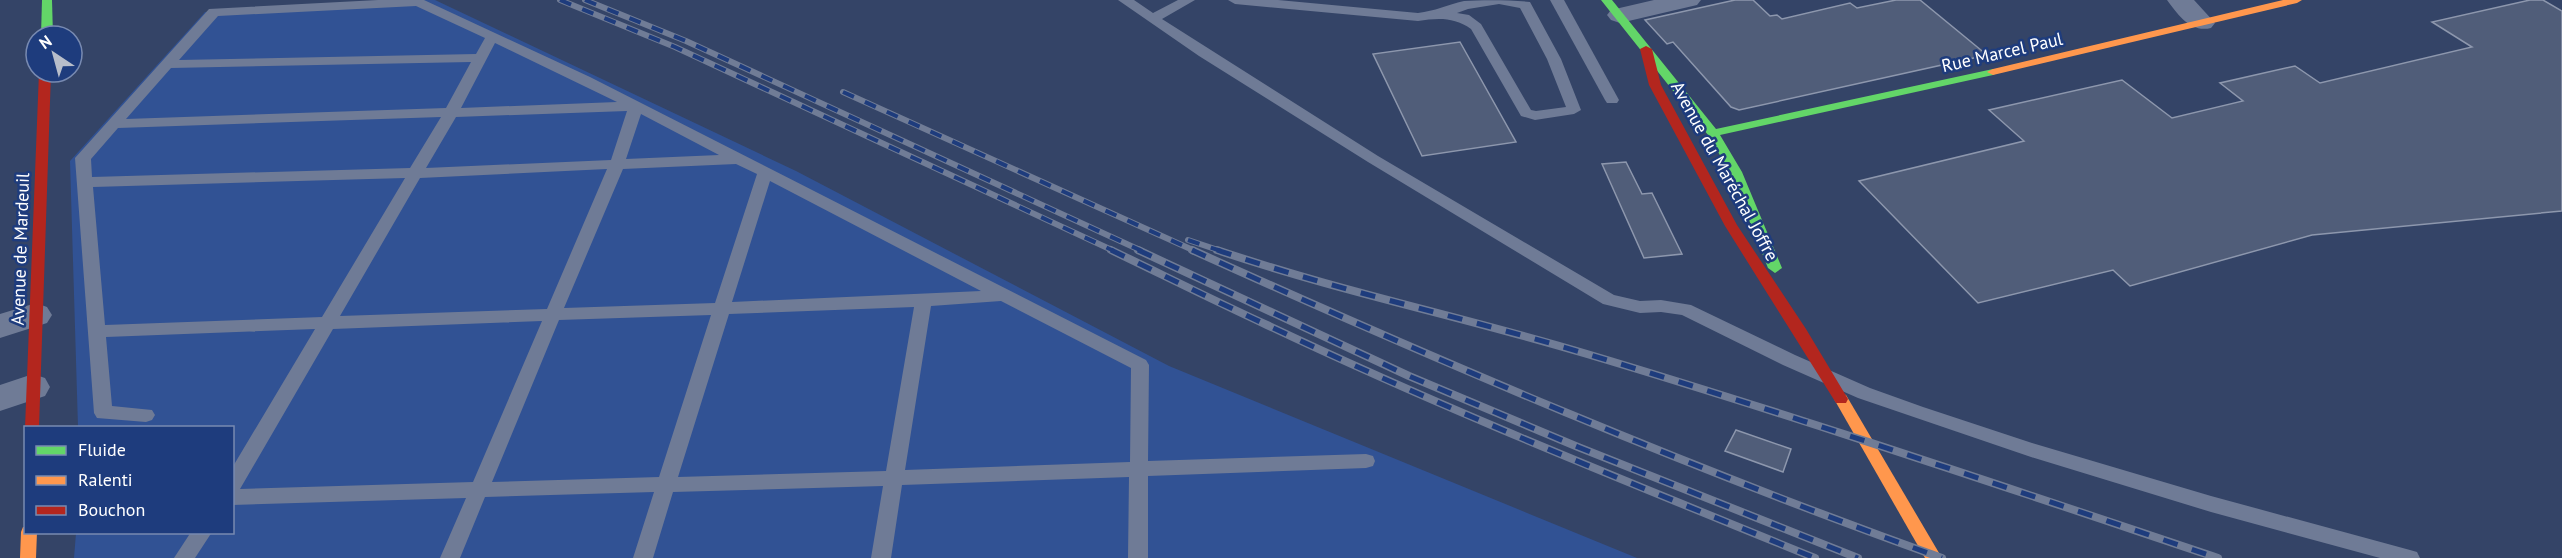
<svg xmlns="http://www.w3.org/2000/svg" width="2562" height="558" font-family="'PT Sans',sans-serif">
<style>
.green{fill:#315294}
.building{fill:#505d79;stroke:#8d97ad;stroke-width:1.5}
.lines{fill:none;stroke-linecap:round;stroke-linejoin:round}
.lane{fill:#6f7b96;fill-rule:evenodd}
.street{fill:#6f7b96;fill-rule:evenodd}
.fast{fill:#63d668;fill-rule:evenodd}
.slow{fill:#ff974d;fill-rule:evenodd}
.jam{fill:#b3261e;fill-rule:evenodd}
.rail-far1-casing{stroke:#707c96;stroke-width:6}
.rail-casing{stroke:#707c96;stroke-width:8}
.rail-far1{stroke:#1e3c7d;stroke-width:4;stroke-dasharray:12;stroke-linecap:butt}
.rail{stroke:#1e3c7d;stroke-width:5;stroke-dasharray:15;stroke-linecap:butt}
.labels{text-anchor:middle;dominant-baseline:central;stroke-width:5;stroke-linejoin:round;paint-order:stroke}
.street-label{font-size:18px;fill:#fff;stroke:#1e3c7d}
</style>
<rect width="100%" height="100%" fill="#344467"/>
<path class="green" d="M401,0H435L796,171L1169,366L1637,558H74L76,533L232,532V428L78,427L70,161L205,12Z"/>
<g class="building">
<path d="M1735,0H1753L1770,16L1777,15L1782,19L1850,3L1857,8L1896,0H1920L1987,55L1739,110L1731,107L1673,42L1667,44L1645,20Z"/>
<path d="M2530,0H2543L2562,11V211L2312,235L2130,286L2113,270L1978,303L1859,181L2024,141L1989,110L2122,80L2172,118L2243,101L2220,83L2295,66L2320,83L2472,47L2432,22Z"/>
<path d="M1460,42L1516,142L1422,156L1373,54Z"/>
<path d="M1626,162L1642,194L1652,193L1682,254L1644,258L1602,164Z"/>
<path d="M1736,430L1791,449L1783,472L1725,451Z"/>
</g>
<g class="lines">
<g class="lane">
<path d="M378,0H424L590,77L1146,360L1149,365L1148,461L1366,454L1373,456L1375,461L1373,466L1366,468L1148,476V558H1128L1129,477L902,485L891,558H871L883,486L673,492L653,558H633L654,492L485,497L460,558H440L466,498L232,505V468L315,329L106,337L112,406L152,410L155,415L152,420L146,422L97,418L94,413L75,158L209,9ZM416,6L485,38L476,54L179,60L218,16ZM495,43L617,102L461,108ZM471,62L446,108L126,119L171,68ZM627,111L611,160L426,168L456,117ZM641,114L719,155L626,159ZM441,117L410,168L92,177L91,159L118,128ZM736,164L757,174L715,303L564,308L623,169ZM607,169L547,309L340,316L420,178ZM405,178L322,317L105,325L93,187ZM770,181L981,291L732,302ZM1001,301L1131,368L1130,462L905,470L931,306ZM914,307L886,471L678,477L729,314ZM711,315L659,477L492,482L559,320ZM542,321L473,482L240,489L333,329Z"/>
<path d="M1118,0H1134L1153,13L1178,0H1195L1162,19L1378,156L1614,295L1640,301L1661,300L1691,305L1795,355L1870,388L1923,407L2032,443L2211,496L2410,550L2417,552L2420,558H2380L2211,512L2031,457L1858,398L1783,365L1682,315L1661,312L1640,313L1603,304L1368,162L1199,56Z"/>
<path d="M1228,0H1278L1418,13C1435,11 1447,5 1464,1C1483,0 1511,0 1530,2L1561,59L1581,110L1574,114L1535,120L1521,116L1471,29C1454,17 1438,18 1418,21L1235,4ZM1499,4L1520,8L1547,59L1566,107L1536,111L1531,110L1481,24L1469,15L1457,13L1468,9Z"/>
<path d="M1550,0H1564L1619,100L1617,103H1607L1605,100Z"/>
<path d="M191,532H212L195,558H174Z"/>
</g>
<g class="street">
<path d="M1654,0H1701L1697,5L1620,23L1611,20L1607,15L1611,10Z"/>
<path d="M2167,0H2194L2215,23L2211,28C2191,33 2178,15 2167,0Z"/>
<path d="M36,303L47,307L52,315L47,323L0,338V314Z"/>
<path d="M33,374L45,378L50,387L45,396L0,411V385Z"/>
</g>
<g class="fast">
<path d="M42,0H52L53,36H41Z"/>
<path d="M1601,0H1612L1716,129L1993,69L1999,72L1993,75L1720,135L1742,172L1782,268L1775,273L1768,268L1730,172L1708,135Z"/>
</g>
<g class="slow">
<path d="M2283,0H2302L2297,3L1993,75L1987,72L1993,69Z"/>
<path d="M1841,393L1846,395L1942,558H1925L1834,399L1836,395Z"/>
<path d="M23,527H26V532H37L36,558H20L21,532Z"/>
</g>
<g class="jam">
<path d="M1646,46L1652,49L1661,85L1737,225L1806,329L1848,399L1846,403H1836L1725,226L1649,85L1640,49Z"/>
<path d="M39,72H51L39,428H26V430L25,428Z"/>
</g>
<g class="rail-far1-casing">
<g id="rail-far1">
<path d="M560,0L675,47L1114,251"/>
<path d="M585,0L686,41L1142,251"/>
<path d="M843,92L1195,251"/>
<path d="M1188,240L1221,251"/>
</g>
</g>
<g class="rail-casing">
<g id="rail">
<path d="M1111,250C1163,275 1215,301 1267,325C1446,410 1631,483 1815,558"/>
<path d="M1138,250L1409,376L1578,447L1858,558"/>
<path d="M1192,250C1438,361 1687,467 1942,558"/>
<path d="M1217,250C1338,291 1464,317 1587,354C1799,417 2008,488 2218,558"/>
</g>
</g>
<use href="#rail-far1" class="rail-far1"/>
<use href="#rail" class="rail"/>
</g>
<g class="labels">
<g class="street-label">
<text transform="translate(2002 52) rotate(-13)">Rue Marcel Paul</text>
<text transform="translate(1725 171) rotate(61)">Avenue du Maréchal Joffre</text>
<text transform="translate(20 249) rotate(-88)">Avenue de Mardeuil</text>
</g>
</g>
<rect x="24" y="426" width="210" height="108" fill="#1e3c7d" stroke="#788ab1" stroke-width="1.5"/>
<rect x="36" y="446" width="30" height="9" fill="#63d668" stroke="#788ab1" stroke-width="1.5"/>
<text x="78" y="456" font-size="18" fill="#ffffff">Fluide</text>
<rect x="36" y="476" width="30" height="9" fill="#ff974d" stroke="#788ab1" stroke-width="1.5"/>
<text x="78" y="486" font-size="18" fill="#ffffff">Ralenti</text>
<rect x="36" y="506" width="30" height="9" fill="#b3261e" stroke="#788ab1" stroke-width="1.5"/>
<text x="78" y="516" font-size="18" fill="#ffffff">Bouchon</text>
<g transform="translate(54 54) rotate(324)"><circle r="28" fill="#1e3c7d" stroke="#788ab1" stroke-width="1.5"/>
<path d="M0-4.5L10 22L0 15L-10 22Z" fill="#b8beca"/>
<text y="-9" font-size="16" font-weight="bold" text-anchor="middle" fill="#ffffff">N</text>
</g>
</svg>
